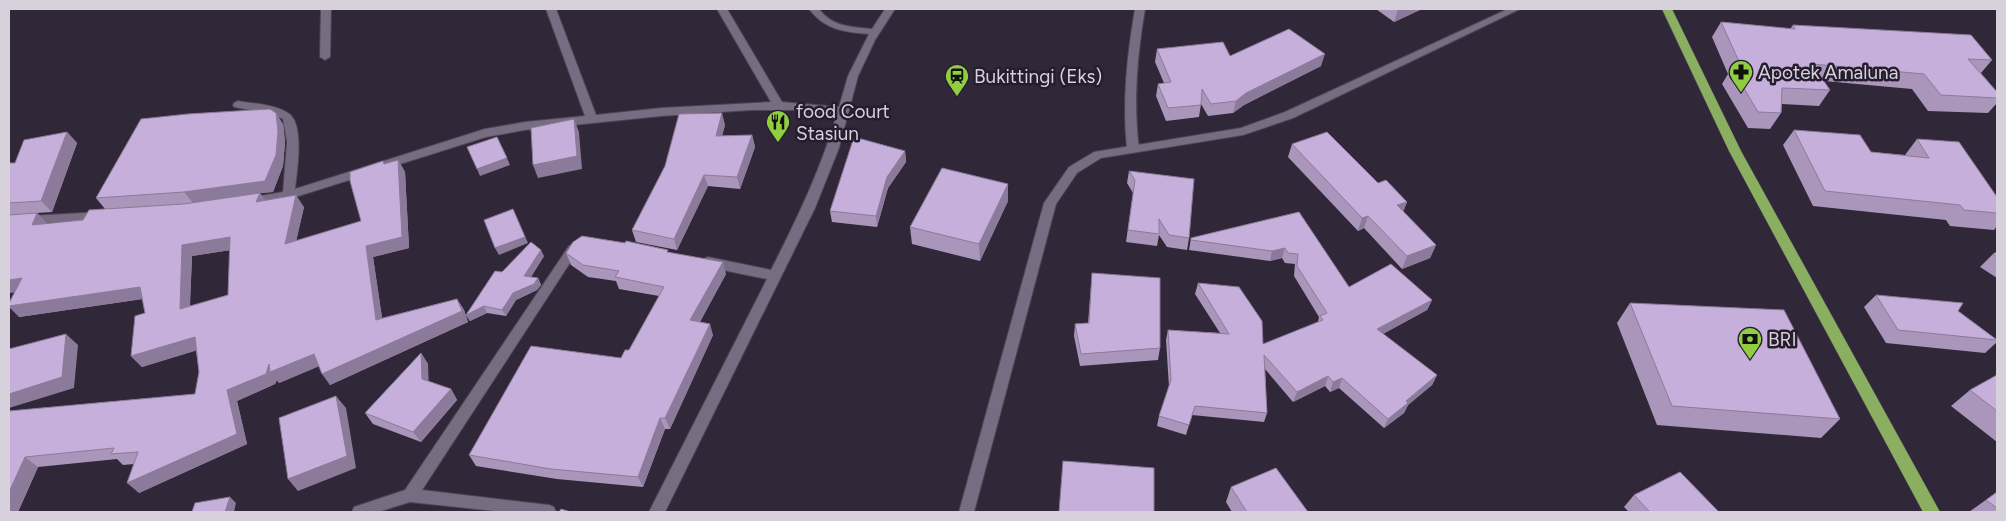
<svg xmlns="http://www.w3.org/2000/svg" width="2006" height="521" font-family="Figtree,sans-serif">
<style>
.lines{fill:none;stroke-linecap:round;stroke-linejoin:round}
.minor-casing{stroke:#4d4554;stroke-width:2}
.tertiary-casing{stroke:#4d4554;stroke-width:2}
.trunk-casing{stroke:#4d4554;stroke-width:1}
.minor{fill:#776c81;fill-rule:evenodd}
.tertiary{fill:#776c81;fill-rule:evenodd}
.trunk{fill:#8baf61;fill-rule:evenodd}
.wall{fill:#aa96bb;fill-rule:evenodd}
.shaded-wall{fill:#8b7a99}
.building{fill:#c6afda;stroke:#8b7a99;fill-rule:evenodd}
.labels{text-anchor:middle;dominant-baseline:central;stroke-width:5;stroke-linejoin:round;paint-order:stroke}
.poi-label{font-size:19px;fill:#d7d1dc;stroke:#261d2e;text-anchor:start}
</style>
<rect width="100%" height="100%" fill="#302738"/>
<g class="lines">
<g class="minor-casing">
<g id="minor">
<path d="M321,9H331L330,57L325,60L320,57Z"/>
<path d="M546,9H556L596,115L661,108L771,102L717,9H727L782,102L839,107L848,76L869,34C844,32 825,30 809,9H819C833,27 851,27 872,29L885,9H895L875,40L858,76L839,148L815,208L665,512H649L767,279L708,267L704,265L702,262L704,259L708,257L771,270C797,219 821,169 837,114L793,110H751L661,116L525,130L486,137L289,199L248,206L242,202L248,198L283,192L287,142L283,119L271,114L234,107L233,105L234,103L238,101C254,104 274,104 288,113C305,123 297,171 295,189L485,129L525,122L585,116Z"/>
<path d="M1135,9H1145C1137,56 1133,101 1139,149L1133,153L1127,149C1122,101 1127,56 1135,9Z"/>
<path d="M102,212L108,216L102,220L9,225V217Z"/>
<path d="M579,240L583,242L585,245L577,252L422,490L549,505L554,507L556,512H504L410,502L378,512H352L354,507L405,490L569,246Z"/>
</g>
</g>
<g class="tertiary-casing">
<path id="tertiary" d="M1508,9H1520L1293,118L1243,135L1101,158L1077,173L1056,204L974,512H959L1044,203L1069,167L1094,152L1241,128L1285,112Z"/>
</g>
<g class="trunk-casing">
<path id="trunk" d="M1662,9H1672L1741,151L1940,512H1923L1729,151Z"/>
</g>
<use href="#minor" class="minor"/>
<use href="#tertiary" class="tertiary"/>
<use href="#trunk" class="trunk"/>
</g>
<g class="wall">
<path d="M1376,9H1422L1394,22Z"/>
<path d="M1721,22L1790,29L1793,25L1992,60L1981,73L1997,92V103L1988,113L1928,111L1912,89L1824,81L1830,90L1819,106L1782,104L1781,113L1770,129L1748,128L1722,84L1728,74L1712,37Z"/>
<path d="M1157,49L1230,56L1321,66L1244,105L1233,113L1208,116L1201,104L1199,117L1166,121L1156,96L1158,84L1164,83L1155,62Z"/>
<path d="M283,124L285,142L283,166L273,192L260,193L265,200L304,207L296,241L361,221L385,164L398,160L405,172L409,248L373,257L382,318L457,299L464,310L468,322L330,385L319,366L279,383L277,380L275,384L237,401L247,444L139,493L134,464L123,465L117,459L38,467L18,512H9V411L195,394L199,372L196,350L142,367L131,356L145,313L142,299L19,317L15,292L9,293V163H15L67,132L77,143L52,212L37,213L47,224L83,220L105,209L96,198ZM230,250L228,295L190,306L192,256Z"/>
<path d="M725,125L722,136L752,135L755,147L740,189L708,186L677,250L636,242L632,230Z"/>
<path d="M1794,130L1871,152L1905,155L1917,139L1997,197V226L1994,230L1950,226L1946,220L1813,206L1783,145Z"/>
<path d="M1292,144L1378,183L1407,202L1403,212L1436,245L1430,258L1402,269L1364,228L1358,231L1288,157Z"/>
<path d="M905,151L906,162L888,188L877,227L832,222L830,211Z"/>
<path d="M1129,171L1189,238L1187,250L1167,247L1159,235L1157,246L1126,242L1133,193L1127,183Z"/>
<path d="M1008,201L980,261L912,244L910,227Z"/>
<path d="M1299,212L1349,287L1432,300L1427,310L1383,334L1437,375L1432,385L1408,405L1404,413L1384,428L1339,388L1330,392L1325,386L1293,402L1265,369L1267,413L1264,422L1192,415L1186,435L1157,426L1159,416L1169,387L1166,340L1168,330L1220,333L1195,294L1198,283L1263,344L1318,322L1319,317L1294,276L1295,264L1285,263L1282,258L1270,261L1189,250L1191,238Z"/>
<path d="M669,252L726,274L700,322L713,335L670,429H665L643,487L557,479L476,466L469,455L621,358L629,350L659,296L619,289L616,281L588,277L571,265L566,253Z"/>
<path d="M1997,252V278L1980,267L1993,254Z"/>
<path d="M544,256L531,277L538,278L541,285L537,290L516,300L506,316L487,313L470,321L466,315L502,272Z"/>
<path d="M1091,286L1160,348L1158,360L1080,366L1074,336L1075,324L1088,323Z"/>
<path d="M1876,295L1958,311L1997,340V342L1985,353L1886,343L1864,307Z"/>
<path d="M1630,303L1840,419L1821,438L1657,425L1617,323Z"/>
<path d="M421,353L428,364V381L451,389L457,400L421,442L373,424L365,413Z"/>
<path d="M1997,375V442L1951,406L1970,390Z"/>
<path d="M1231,487L1308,512H1232L1226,502Z"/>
<path d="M1997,492V512H1969Z"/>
<path d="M1634,495L1719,512H1629L1624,507Z"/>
</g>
<g class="shaded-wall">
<path d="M1398,9H1422L1394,22Z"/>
<path d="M1325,54L1321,66L1244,105L1233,113L1236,101L1246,93Z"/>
<path d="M276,113L283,124L285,142L283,166L273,192L260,193L268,204L256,202L193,203L184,192Z"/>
<path d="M722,113L725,125L719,147L716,136Z"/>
<path d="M574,119L579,132L582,169L538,178L533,165Z"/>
<path d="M67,132L77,143L52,212L41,201Z"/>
<path d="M752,135L755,147L740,189L737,177Z"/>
<path d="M905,151L906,162L888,188L877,227L876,216L887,177Z"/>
<path d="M507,158L510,165L480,176L477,169Z"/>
<path d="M398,160L405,172L409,248L373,257L384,331L376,320L366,246Z"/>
<path d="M704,175L708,186L677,250L674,239Z"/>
<path d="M1008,184V201L980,261L979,244Z"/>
<path d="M296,195L304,207L293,255L285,244Z"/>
<path d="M1407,202L1402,214L1397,205Z"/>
<path d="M513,209L528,243L499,255L495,248Z"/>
<path d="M37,213L47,224L32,225Z"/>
<path d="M1368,216L1364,228L1358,231L1362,218Z"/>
<path d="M230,237L238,249L192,256L189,320L180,309L182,245Z"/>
<path d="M1436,245L1430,258L1402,269L1407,256Z"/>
<path d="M1285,248L1282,258L1270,261L1272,251Z"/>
<path d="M541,250L544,256L527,283L524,276Z"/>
<path d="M723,262L726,274L694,332L690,320Z"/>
<path d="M22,278L33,289L9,293V280Z"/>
<path d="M538,278L541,285L537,290L516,300L506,316L502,310L513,293Z"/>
<path d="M140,287L150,298L19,317L9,307V306Z"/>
<path d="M457,299L464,310L468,322L330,385L322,374Z"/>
<path d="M1432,300L1427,310L1373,339L1377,329Z"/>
<path d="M484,306L487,313L470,321L466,315Z"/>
<path d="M710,324L713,335L670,429L665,418Z"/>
<path d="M66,334L78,345L74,388L9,408V394Z"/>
<path d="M195,337L205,348L142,367L131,356Z"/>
<path d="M421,353L428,364L429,389L422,379Z"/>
<path d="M314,354L322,365L279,383L277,380L275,384L237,401L247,444L139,493L127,483L227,390L269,364Z"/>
<path d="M1437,375L1432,385L1408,405L1404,413L1384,428L1388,419L1406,401Z"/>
<path d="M1328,376L1325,386L1293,402L1297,392Z"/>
<path d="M1342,378L1339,388L1330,392L1333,382Z"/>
<path d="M451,389L457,400L421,442L413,432Z"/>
<path d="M336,396L346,408L356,468L298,491L288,479Z"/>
<path d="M660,418L665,429L643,487L638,477Z"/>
<path d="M25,457L38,467L18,512H9V492Z"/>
<path d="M230,497L236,503L234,512H225Z"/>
</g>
<g class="building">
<path d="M1721,22L1795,29L1793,25L1971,35L1992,60L1968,59L1997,92V98L1941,95L1924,74L1812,64L1830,90L1782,88L1781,113L1758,112L1732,68H1742Z"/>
<path d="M1289,29L1325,54L1246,93L1236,101L1211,104L1202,89L1201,105L1168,108L1158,84L1171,82L1157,49L1223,42L1230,56Z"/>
<path d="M270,109L276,113L278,131L276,155L265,181L184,192L96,198L141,119L188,114Z"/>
<path d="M722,113L716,136L752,135L737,177L704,175L674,239L632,230L665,166L679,114Z"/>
<path d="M574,119L577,156L533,165L531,128Z"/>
<path d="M1794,130L1860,135L1871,152L1929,158L1917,139L1959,142L1997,197V213L1964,210L1960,205L1825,191Z"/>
<path d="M67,132L41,201L9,203V163H15L24,140Z"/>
<path d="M1327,132L1378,183L1386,180L1407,202L1397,205L1436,245L1407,256L1368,216L1362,218L1292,144Z"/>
<path d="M497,137L507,158L477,169L467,147Z"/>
<path d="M854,137L905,151L887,177L876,216L830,211Z"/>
<path d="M398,160L402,237L366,246L376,320L457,299L462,311L322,374L314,354L270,372L269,364L266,374L227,390L237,434L127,483L138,452L111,454L114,448L25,457L9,492V411L195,394L199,372L195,337L131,356L135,316L145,313L140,287L9,306V303L22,278L9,280V215L37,213L32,225L83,220L89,210L184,204L260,193L256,202L296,195L285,244L361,221L350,181V172L383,161L384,164ZM230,237L228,295L180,309L182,245Z"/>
<path d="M942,168L1008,184L979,244L910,227Z"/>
<path d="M1129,171L1194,179L1189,238L1169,235L1159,219V234L1128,230L1135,180Z"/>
<path d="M513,209L525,237L495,248L484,220Z"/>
<path d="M1299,212L1349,287L1391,264L1432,300L1377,329L1437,375L1406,401L1408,403L1388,419L1342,378L1333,382L1328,376L1297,392L1264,355L1267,413L1195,406L1189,425L1159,416L1171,380L1168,330L1229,334L1198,283L1239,287L1262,321L1263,344L1323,320L1320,316L1327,313L1297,266L1298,254L1288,253L1285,248L1272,251L1191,240V238Z"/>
<path d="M582,236L625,243L626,241L668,250L667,252L723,262L690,320L710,324L665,418H660L638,477L551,469L469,455L531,346L621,358L625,350H629L664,287L615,277L619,271L583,265L566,253L573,242Z"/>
<path d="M531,242L541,250L524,276L538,278L534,284L513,293L502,310L484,306L466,315L495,271L502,272Z"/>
<path d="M1997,252V257L1993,254Z"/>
<path d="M1092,273L1160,278V348L1081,354L1075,324L1089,323Z"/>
<path d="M1876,295L1963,303L1958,311L1997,340L1898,330Z"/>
<path d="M1630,303L1784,310L1840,419L1672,406Z"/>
<path d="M66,334L62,377L9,394V349Z"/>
<path d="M421,353L422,379L451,389L413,432L365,413Z"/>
<path d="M1997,375V411L1970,390Z"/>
<path d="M336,396L347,456L288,479L279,418Z"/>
<path d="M1063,461L1154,468V512H1059Z"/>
<path d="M1276,468L1308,512H1247L1231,487Z"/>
<path d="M1680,472L1719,512H1650L1634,495Z"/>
<path d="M1997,492V508L1986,500Z"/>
<path d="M230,497L225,512H192L195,503Z"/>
<path d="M561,509L571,512H559Z"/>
</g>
<defs>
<g id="pharmacy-pin" transform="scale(1.25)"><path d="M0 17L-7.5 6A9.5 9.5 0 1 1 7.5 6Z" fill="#90cd40" stroke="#261d2e"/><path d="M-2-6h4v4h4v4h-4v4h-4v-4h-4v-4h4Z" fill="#111"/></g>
<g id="station-pin" transform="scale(1.25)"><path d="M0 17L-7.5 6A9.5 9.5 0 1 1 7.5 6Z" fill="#90cd40" stroke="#261d2e"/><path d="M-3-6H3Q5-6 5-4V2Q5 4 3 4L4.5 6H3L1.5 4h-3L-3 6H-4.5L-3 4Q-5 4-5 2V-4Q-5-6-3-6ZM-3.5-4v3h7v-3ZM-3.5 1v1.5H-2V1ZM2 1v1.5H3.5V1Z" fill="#111"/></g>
<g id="restaurant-pin" transform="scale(1.25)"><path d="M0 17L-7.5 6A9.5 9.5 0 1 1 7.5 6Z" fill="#90cd40" stroke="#261d2e"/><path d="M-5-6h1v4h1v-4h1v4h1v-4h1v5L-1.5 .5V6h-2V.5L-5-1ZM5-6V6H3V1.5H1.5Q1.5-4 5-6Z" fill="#111"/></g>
<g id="bank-pin" transform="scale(1.25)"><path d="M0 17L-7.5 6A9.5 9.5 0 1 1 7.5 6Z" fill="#90cd40" stroke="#261d2e"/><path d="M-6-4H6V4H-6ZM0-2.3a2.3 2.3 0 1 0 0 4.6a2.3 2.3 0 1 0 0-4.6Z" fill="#111"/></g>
</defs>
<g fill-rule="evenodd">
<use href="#pharmacy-pin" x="1741" y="72"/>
<use href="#station-pin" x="957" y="76"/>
<use href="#restaurant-pin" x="778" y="122"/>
<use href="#bank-pin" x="1750" y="339"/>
</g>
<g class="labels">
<g class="poi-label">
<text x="1758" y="72">Apotek Amaluna</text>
<text x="974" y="76">Bukittingi (Eks)</text>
<text x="796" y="111">food Court<tspan x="796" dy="22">Stasiun</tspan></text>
<text x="1768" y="339">BRI</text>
</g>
</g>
<rect width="2006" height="521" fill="none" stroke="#d7d1dc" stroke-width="20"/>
</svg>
